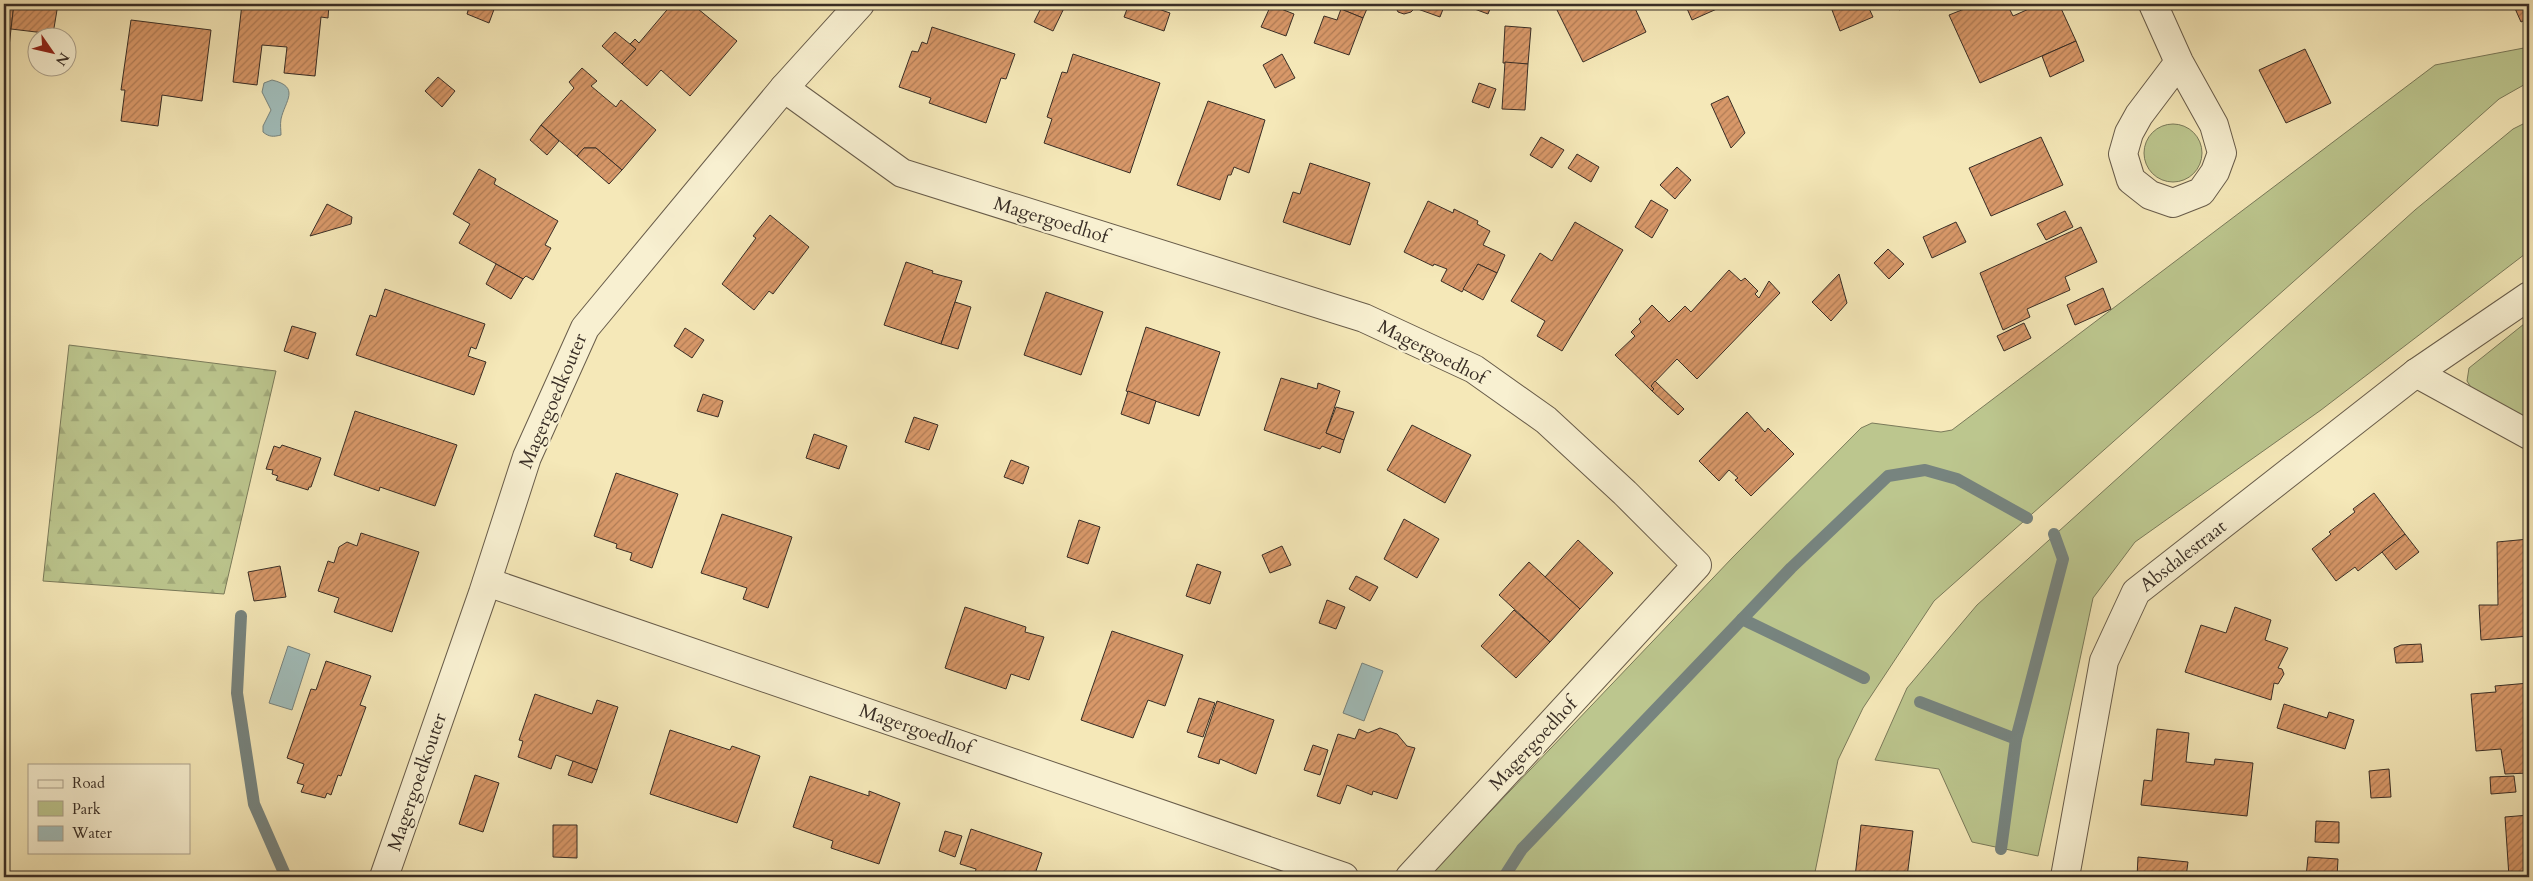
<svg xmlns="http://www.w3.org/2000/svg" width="2533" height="881" font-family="Cardo,serif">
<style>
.green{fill:#bcc68e;stroke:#7a7a5a}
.forest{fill:url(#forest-firs);stroke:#7a7a5a}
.water{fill:#a1bdba;stroke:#77847f}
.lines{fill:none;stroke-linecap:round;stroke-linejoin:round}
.stream{stroke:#77847f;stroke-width:12}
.building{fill:url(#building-hatch);stroke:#392e26}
.minor-casing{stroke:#685c4a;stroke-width:30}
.minor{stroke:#f8f0d1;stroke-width:28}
.labels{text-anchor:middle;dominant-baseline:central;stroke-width:4.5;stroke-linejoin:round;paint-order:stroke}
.street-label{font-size:19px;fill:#392e26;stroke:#f8f0d1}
</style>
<defs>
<pattern id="forest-firs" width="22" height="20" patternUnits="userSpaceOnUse" patternTransform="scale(1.25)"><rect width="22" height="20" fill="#bcc68e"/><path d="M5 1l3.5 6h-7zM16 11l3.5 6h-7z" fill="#a2aa7a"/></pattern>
<pattern id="building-hatch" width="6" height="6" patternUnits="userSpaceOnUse" patternTransform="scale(1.25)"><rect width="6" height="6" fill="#d89869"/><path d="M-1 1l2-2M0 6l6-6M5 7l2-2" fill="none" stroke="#b07c56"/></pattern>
</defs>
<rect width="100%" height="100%" fill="#f5e8b8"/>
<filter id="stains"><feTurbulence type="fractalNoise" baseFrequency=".004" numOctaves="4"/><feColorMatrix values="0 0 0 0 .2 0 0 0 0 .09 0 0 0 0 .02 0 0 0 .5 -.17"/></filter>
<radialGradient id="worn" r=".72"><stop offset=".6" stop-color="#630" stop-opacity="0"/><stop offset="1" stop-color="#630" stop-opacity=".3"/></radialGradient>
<g class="green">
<path d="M2529,47V82L2499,99L1934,601L1863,708L1838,760L1814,877H1428L1733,557L1861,428L1872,423L1941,432L1952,430L2435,65Z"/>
<path d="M2529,121V251L2321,410L2135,542L2093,598L2038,856L1972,842L1939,769L1875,760L1907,688L1977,605L2415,210L2513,129Z"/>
<circle cx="2173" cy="153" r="29"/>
<path d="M2529,320V421L2472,389L2467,381L2469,368Z"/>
</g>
<path class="forest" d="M69,345L276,371L224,594L43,581Z"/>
<g class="water">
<path d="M272,80C301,87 285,101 281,119C280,125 281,130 281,135C273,137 269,137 263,132V126L271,110L262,92L264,83Z"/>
<path d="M288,646L310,654L292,710L269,703Z"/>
<path d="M1362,663L1383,671L1364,721L1343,713Z"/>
</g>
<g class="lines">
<g class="stream">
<path d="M241,616L237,693L254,804L286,877"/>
<path d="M1742,619L1864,678"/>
<path d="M1920,702L2016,739"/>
<path d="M2001,849L2016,739L2063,559L2054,534"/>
<path d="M1504,877L1522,849L1791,568L1888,476L1925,470L1957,479L2027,518"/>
</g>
</g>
<g class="building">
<path d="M4,4H14L11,29L4,28Z"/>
<path d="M14,4H58L53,34L11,29Z"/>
<path d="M242,4H329L328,18L321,17L315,76L284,73L287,47L262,45L257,85L233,82Z"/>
<path d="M470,4H496L489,23L467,14Z"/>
<path d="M672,4H692L737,41L690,96L661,70L647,86L622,64L636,49L630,44L635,39L639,43Z"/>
<path d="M1043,4H1066L1053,31L1034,22Z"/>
<path d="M1129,4H1144L1170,13L1164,31L1124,17Z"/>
<path d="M1346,4H1369L1363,18L1343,10Z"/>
<path d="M1394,4H1445L1440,17L1415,8L1411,12L1404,14L1398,12Z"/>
<path d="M1461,4H1492L1488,14Z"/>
<path d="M1570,4H1633L1646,32L1583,62L1557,10Z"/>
<path d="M1685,4H1728L1692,20Z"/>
<path d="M1847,4H1867L1873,17L1840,31L1832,10Z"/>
<path d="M1896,4H1912L1899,10Z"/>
<path d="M1977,4H2007L2013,16L2040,4H2059L2076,41L1980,83L1949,15Z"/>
<path d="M2513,4H2529V18L2521,22Z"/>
<path d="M1271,5L1294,14L1286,36L1261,27Z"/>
<path d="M1341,9L1363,18L1349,55L1314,43L1324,16L1337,20Z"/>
<path d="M131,20L211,30L202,101L162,95L158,126L121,121L125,90H121Z"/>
<path d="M1505,26L1531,28L1528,64L1503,63Z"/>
<path d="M932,27L1015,54L1006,79L1001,78L986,123L929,103L931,98L899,87L912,51L918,52L922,42L927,44Z"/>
<path d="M4,28L11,29L8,56L4,55Z"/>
<path d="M615,32L636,49L622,64L602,46Z"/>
<path d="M2076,41L2084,61L2050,77L2042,56Z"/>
<path d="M2305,49L2331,103L2286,123L2259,70Z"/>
<path d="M1073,54L1160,83L1130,173L1044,143L1052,119L1047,117L1062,72L1067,73Z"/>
<path d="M1282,54L1295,78L1275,88L1263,65Z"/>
<path d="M1505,62L1528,64L1525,110L1502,109Z"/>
<path d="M582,68L597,81L591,86L616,107L621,100L656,130L622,170L596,148H584L577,156L541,125L574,88L569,82Z"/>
<path d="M438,77L455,91L442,107L425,91Z"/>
<path d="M1479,83L1496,89L1489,108L1472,102Z"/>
<path d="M1728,96L1745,133L1731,148L1711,104Z"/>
<path d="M1208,101L1265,120L1249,173L1234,167L1231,175H1228L1220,200L1177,185Z"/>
<path d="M541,125L559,141L547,155L530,140Z"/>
<path d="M1541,137L1564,150L1552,168L1530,155Z"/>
<path d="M2041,137L2063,185L1991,216L1969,168Z"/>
<path d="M584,148H596L622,170L609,184L577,156Z"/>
<path d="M1577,154L1599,167L1591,182L1568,168Z"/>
<path d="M1310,163L1370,183L1350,245L1283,222L1293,192L1300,194Z"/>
<path d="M1677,167L1691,180L1675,199L1660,185Z"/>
<path d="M479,169L496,179L494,184L558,221L545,245L551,248L533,280L526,276L523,279L459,243L470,224L453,214Z"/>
<path d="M1651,200L1668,210L1652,238L1635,227Z"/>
<path d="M1428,201L1453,213L1454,209L1478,221L1477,224L1490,231L1483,245L1505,255L1497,273L1478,264L1462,292L1441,281L1447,269L1434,264L1433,266L1404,252Z"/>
<path d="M327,204L352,217L351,224L310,236Z"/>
<path d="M2065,211L2073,227L2046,240L2037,224Z"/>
<path d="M770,215L809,247L773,294L769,291L754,310L722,284L756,238L753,236Z"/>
<path d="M1575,222L1623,250L1562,351L1537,336L1545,321L1511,301L1540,253L1552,261Z"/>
<path d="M1956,222L1966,242L1932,258L1923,237Z"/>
<path d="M2081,227L2097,262L2065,277L2070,290L2027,309L2030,317L2003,330L1980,273Z"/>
<path d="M1888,249L1904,264L1889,279L1874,263Z"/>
<path d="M906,262L933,271L932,273L962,281L941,344L884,325Z"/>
<path d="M496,264L523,279L511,299L486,284Z"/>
<path d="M1478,264L1497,273L1483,300L1463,289Z"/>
<path d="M1729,270L1741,281L1745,278L1758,291L1755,294L1759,298L1769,281L1780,293L1697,379L1677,359L1651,386L1654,389L1652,391L1615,355L1635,336L1631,332L1641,322L1639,319L1652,305L1669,322L1685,306L1691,312Z"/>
<path d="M1839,274L1847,303L1831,321L1812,302Z"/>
<path d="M2103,288L2111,309L2075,325L2067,305Z"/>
<path d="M385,289L485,324L476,349L471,347L468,356L486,362L474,395L356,355L370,315L376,317Z"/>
<path d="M1046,292L1103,312L1081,375L1024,355Z"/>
<path d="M955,302L971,307L958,349L941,344Z"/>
<path d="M2024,323L2031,338L2004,351L1997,336Z"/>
<path d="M292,326L316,333L308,359L284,351Z"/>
<path d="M1146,327L1220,352L1199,416L1126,391Z"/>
<path d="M685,328L704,340L692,358L674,346Z"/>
<path d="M1281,378L1317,389L1318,383L1340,391L1326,433L1344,440L1340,453L1322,446L1320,449L1264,430Z"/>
<path d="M1655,381L1684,409L1678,415L1652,391L1654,389L1651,386Z"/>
<path d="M1128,391L1156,401L1149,424L1121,414Z"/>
<path d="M703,394L723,401L718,417L697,411Z"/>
<path d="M1336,407L1354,412L1344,440L1326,433Z"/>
<path d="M355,411L457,445L435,506L380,487L379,491L334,475Z"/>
<path d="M1747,412L1765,432L1768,428L1794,454L1751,496L1735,480L1738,478L1729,470L1719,481L1699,461Z"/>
<path d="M914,417L938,425L929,450L905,442Z"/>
<path d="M1412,425L1471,455L1445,503L1387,470Z"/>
<path d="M814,434L847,446L839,469L806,458Z"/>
<path d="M282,445L321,458L311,487H309L308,490L276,480L278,476L272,474L273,470L266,469L274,446L280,448Z"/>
<path d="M1011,460L1029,467L1023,484L1004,477Z"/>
<path d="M616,473L678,494L652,568L630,560L632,553L616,548L617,544L594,536Z"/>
<path d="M2374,493L2405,534L2358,571L2355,567L2336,581L2312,549L2331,534L2329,532L2355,512L2353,509Z"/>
<path d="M722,514L792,537L768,608L743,599L747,588L701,573Z"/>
<path d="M1404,519L1439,539L1417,578L1384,559Z"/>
<path d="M1079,520L1100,527L1088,564L1067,557Z"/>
<path d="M361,533L419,552L392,632L334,612L339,598L318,591L328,561L334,563L339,547L347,542L357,546Z"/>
<path d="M2405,534L2419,552L2396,570L2382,552Z"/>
<path d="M2529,539V636L2481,640L2479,605H2498L2497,542Z"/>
<path d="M1578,540L1613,573L1580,609L1545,577Z"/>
<path d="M1282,546L1291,565L1270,573L1262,555Z"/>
<path d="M1529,562L1580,609L1550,642L1499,595Z"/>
<path d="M1197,564L1221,572L1210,604L1186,596Z"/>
<path d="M280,566L286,597L254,601L248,572Z"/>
<path d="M1356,576L1378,587L1370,601L1349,589Z"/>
<path d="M1327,600L1345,607L1336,629L1319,623Z"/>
<path d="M965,607L1026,627L1025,632L1044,637L1029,680L1011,674L1006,689L945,668Z"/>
<path d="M2235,607L2271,620L2265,640L2288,648L2278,668L2282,669L2284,674L2278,684L2274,683L2271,700L2185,672L2201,625L2226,633Z"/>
<path d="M1514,610L1550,642L1516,678L1481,646Z"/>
<path d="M1112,631L1183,655L1165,706L1148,700L1133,738L1081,720Z"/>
<path d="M2421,644L2423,662L2396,663L2394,648L2401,645Z"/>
<path d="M326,661L371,676L360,705L366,707L341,776L338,775L331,795L327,793L325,798L301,792L304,785L297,783L304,764L287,758L311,689L316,690Z"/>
<path d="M2529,683V773L2505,774L2501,749L2476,751L2471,694L2496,692L2495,686Z"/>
<path d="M535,694L592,714L597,700L618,707L597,770L556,755L551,769L518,757L523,741L519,740Z"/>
<path d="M1199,698L1215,703L1203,737L1187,732Z"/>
<path d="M1217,701L1274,720L1256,774L1220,759L1219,764L1198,757Z"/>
<path d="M2284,704L2327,718L2329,712L2354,720L2345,749L2277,728Z"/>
<path d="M1380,728L1397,734L1407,746L1415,748L1397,799L1373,791L1372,795L1347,785L1340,804L1317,796L1338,734L1355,739L1359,729L1368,733Z"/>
<path d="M2157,729L2189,733L2186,762L2214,765L2215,759L2253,763L2247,816L2141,805L2144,780L2152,781Z"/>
<path d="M670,730L730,750L732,746L760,756L737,823L650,794Z"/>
<path d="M1313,745L1328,750L1320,775L1304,770Z"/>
<path d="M573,761L597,770L592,783L568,775Z"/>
<path d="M2389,769L2391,797L2371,798L2369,771Z"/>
<path d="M475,775L499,783L483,832L459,824Z"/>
<path d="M810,776L869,796V791L900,803L879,864L831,848L833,841L793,827Z"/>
<path d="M2514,776L2516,792L2491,794L2490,777Z"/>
<path d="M2529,815V877H2509L2505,817Z"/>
<path d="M2316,821L2339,822V843L2315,842Z"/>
<path d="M553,825H577V858L553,857Z"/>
<path d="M1861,825L1913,831L1907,877H1855Z"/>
<path d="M971,829L1042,853L1034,877H974L976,869L960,864Z"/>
<path d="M945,831L962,836L955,857L939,851Z"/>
<path d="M2138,857L2188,862L2186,877H2137Z"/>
<path d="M2308,857L2338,859L2337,877H2306Z"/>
<path d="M1084,873L1095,877H1082Z"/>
</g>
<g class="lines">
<g class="minor-casing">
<g id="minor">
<path d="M2153,4L2179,62L2214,125L2222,153L2215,172L2201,192L2173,203L2150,195L2131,180L2123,154L2129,133L2139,115L2179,62"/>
<path d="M784,88L902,173L1364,318L1474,369L1546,420L1625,493L1697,565L1410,877"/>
<path d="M2416,373L2529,435"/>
<path d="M487,582L1344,877"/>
<path d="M384,877L483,593L527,457L585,328L784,88L860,4"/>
<path d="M2065,877L2104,661L2136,592L2416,373L2529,296"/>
</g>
</g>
<use href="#minor" class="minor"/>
</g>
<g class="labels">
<g class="street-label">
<text transform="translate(1051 220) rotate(17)">Magergoedhof</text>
<text transform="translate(1432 352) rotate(27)">Magergoedhof</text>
<text transform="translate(553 401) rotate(-67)">Magergoedkouter</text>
<text transform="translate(2183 556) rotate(-38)">Absdalestraat</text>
<text transform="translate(916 729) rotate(19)">Magergoedhof</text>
<text transform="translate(1533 744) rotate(-47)">Magergoedhof</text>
<text transform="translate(417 782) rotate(-71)">Magergoedkouter</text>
</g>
</g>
<rect width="2533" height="881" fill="none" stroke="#f5e8b8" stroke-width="20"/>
<rect x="5" y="5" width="2523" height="871" fill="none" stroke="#392e26" stroke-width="2.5"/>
<rect x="10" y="10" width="2513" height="861" fill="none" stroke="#392e26"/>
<rect x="28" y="764" width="162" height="90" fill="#f8f0d1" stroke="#aca28d"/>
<rect x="38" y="780" width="25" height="8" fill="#f8f0d1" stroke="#aca28d"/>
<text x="72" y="788" font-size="15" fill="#392e26">Road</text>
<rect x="38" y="801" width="25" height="15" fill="#bcc68e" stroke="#aca28d"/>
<text x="72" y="814" font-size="15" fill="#392e26">Park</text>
<rect x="38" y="826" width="25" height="15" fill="#a1bdba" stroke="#aca28d"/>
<text x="72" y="838" font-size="15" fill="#392e26">Water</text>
<g transform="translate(52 52) rotate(124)"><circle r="24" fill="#f8f0d1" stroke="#aca28d"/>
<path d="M0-4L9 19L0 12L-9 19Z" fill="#8f2418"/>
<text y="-8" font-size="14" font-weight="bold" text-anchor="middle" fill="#392e26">N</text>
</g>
<rect width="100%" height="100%" filter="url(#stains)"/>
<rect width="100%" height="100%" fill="url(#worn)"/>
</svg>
